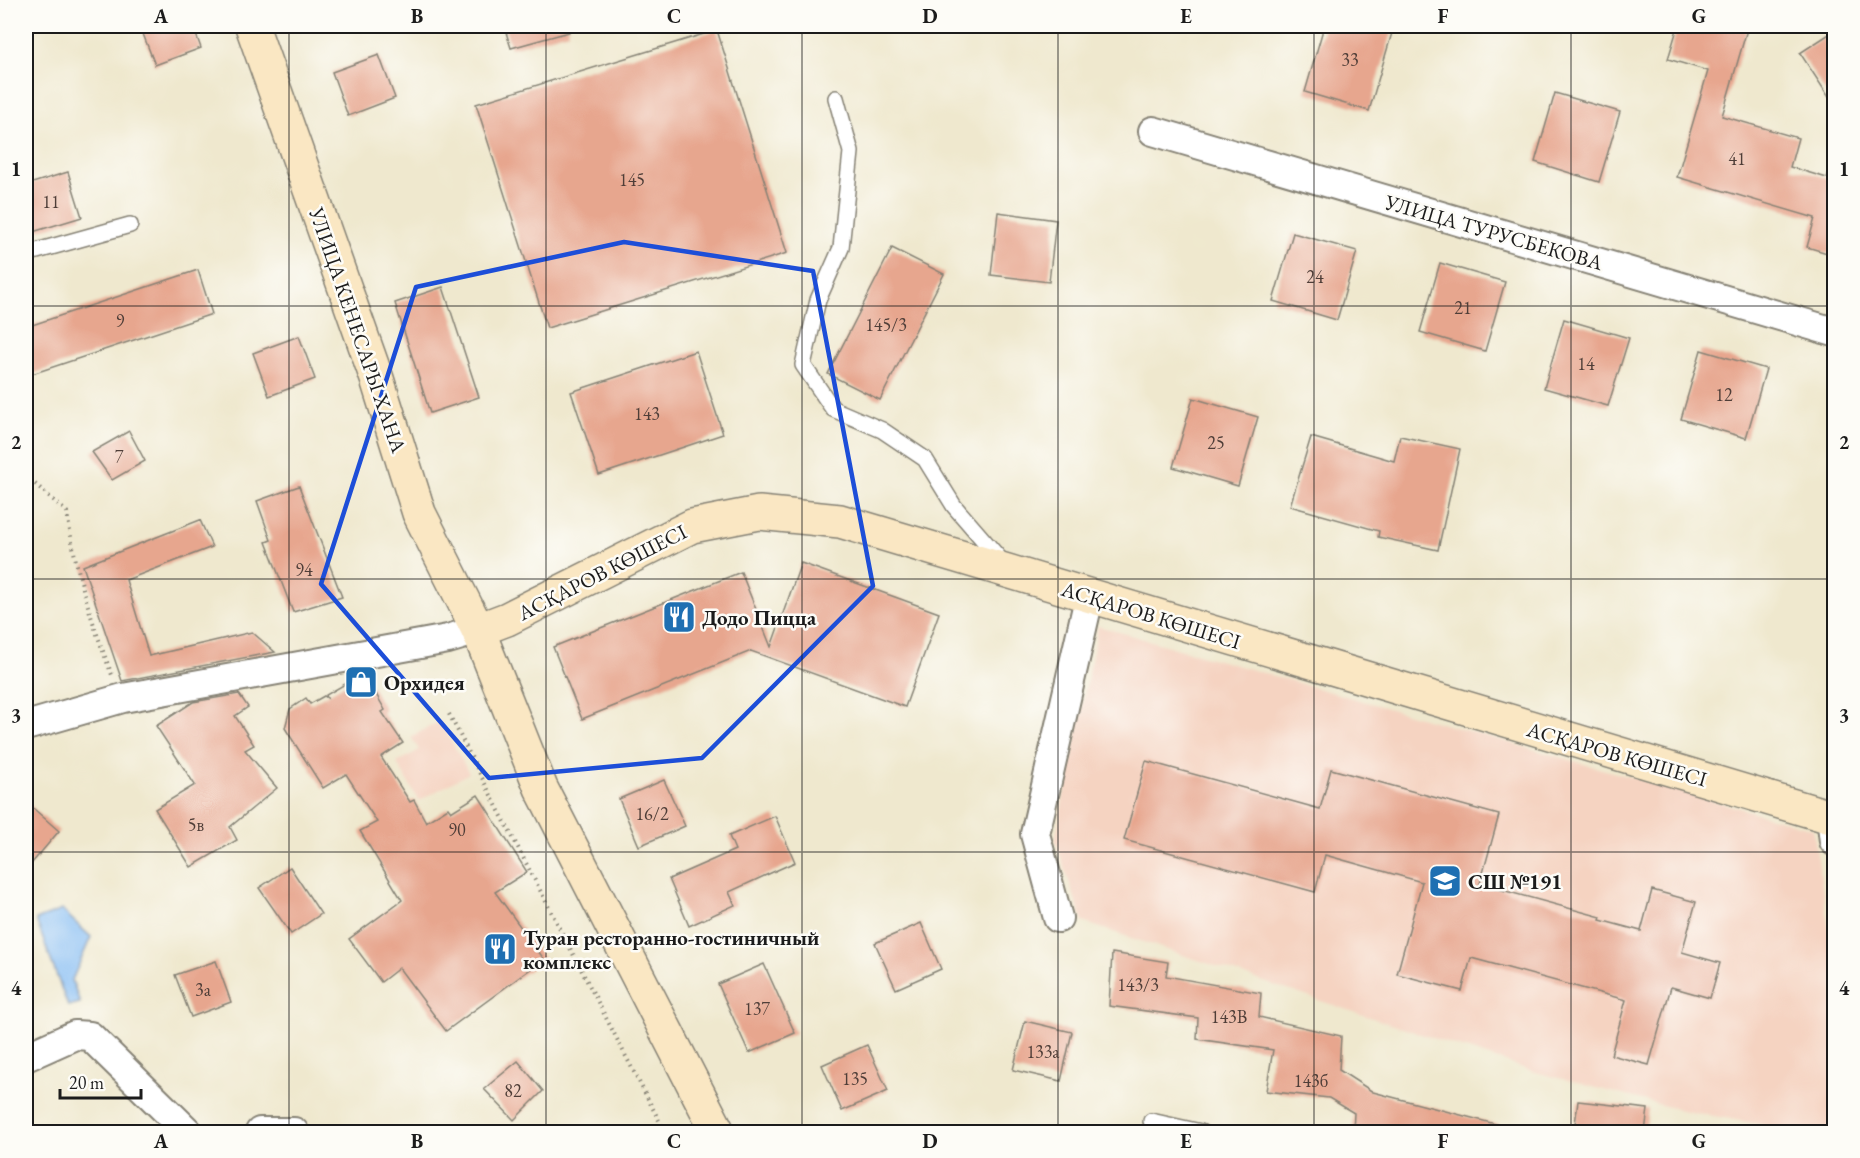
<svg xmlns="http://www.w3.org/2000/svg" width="1860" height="1158" font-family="'EB Garamond',serif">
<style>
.built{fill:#f5d3c1}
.water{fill:#84bcf4;stroke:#506c88;stroke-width:1.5}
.building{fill:#e7a68e}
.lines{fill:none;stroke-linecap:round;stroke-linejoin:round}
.lane-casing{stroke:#868275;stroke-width:18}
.street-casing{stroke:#868275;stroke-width:32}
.secondary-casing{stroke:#868275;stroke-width:36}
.path{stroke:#868275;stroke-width:4;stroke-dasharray:1.5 4.5;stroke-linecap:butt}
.lane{stroke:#fff;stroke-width:15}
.street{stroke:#fff;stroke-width:28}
.secondary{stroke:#fae7c3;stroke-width:33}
.marked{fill:none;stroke:#1d4ed8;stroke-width:4.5;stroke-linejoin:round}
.grid{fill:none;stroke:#1c1c1c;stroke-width:1.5;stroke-opacity:0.55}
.labels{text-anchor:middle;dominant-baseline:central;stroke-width:5;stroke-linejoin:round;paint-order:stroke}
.number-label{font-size:18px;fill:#4f3e38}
.street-label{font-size:21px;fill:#1c1c1c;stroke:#fdfcf7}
.poi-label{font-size:21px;font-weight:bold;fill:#1c1c1c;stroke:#fdfcf7;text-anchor:start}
.neatline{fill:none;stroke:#1c1c1c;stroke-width:2}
.grid-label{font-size:20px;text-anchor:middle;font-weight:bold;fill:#1c1c1c}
</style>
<rect width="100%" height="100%" fill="#fdfcf7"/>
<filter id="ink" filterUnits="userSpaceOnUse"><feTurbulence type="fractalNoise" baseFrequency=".0167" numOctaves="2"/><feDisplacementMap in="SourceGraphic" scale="12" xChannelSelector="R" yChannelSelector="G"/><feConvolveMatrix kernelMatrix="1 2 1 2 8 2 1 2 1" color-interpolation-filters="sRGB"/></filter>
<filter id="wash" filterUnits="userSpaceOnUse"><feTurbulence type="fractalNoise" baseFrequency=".008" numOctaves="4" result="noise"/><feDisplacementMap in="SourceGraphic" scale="24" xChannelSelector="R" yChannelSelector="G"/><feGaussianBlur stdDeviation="1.35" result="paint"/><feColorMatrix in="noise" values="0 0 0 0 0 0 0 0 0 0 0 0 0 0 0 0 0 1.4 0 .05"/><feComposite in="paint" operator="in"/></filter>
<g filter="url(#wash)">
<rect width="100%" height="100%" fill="#efe8ce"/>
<g class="built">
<path d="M1098,626L1813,829L1834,961V1132H1802L1680,1110L1532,1071L1083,922L1055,840Z"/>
<path d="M440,721L469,773L419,801L397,763L419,750L411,737Z"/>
</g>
<path class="water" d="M62,910L91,937L72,980L80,1003L68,1006L36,920Z"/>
<g id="blocks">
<g class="building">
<path d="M140,26H193L201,48L155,65Z"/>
<path d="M504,26H568L569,32L511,48Z"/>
<path d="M1324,26H1394L1369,111L1305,92Z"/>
<path d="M1678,26H1748L1722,116L1798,138L1790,167L1827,178L1829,172L1834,173V255L1807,247L1815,218L1677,177L1708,71L1668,59Z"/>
<path d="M717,30L787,253L547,328L476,104Z"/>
<path d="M1834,31V105L1800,53Z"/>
<path d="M379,55L395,98L348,116L332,72Z"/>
<path d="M1555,93L1620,112L1599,182L1535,162Z"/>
<path d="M68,172L82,217L26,234V185Z"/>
<path d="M998,212L1056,220L1049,282L991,275Z"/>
<path d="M1293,233L1357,251L1337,320L1273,301Z"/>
<path d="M892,248L944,274L880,400L828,374Z"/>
<path d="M1440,263L1505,282L1485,351L1420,332Z"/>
<path d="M198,270L212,314L26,376V327Z"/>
<path d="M443,287L479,397L430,413L395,303Z"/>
<path d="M1564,319L1629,338L1608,406L1544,388Z"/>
<path d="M299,336L315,379L269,396L253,353Z"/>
<path d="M1701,350L1766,369L1746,438L1681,419Z"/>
<path d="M696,351L723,434L599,475L571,392Z"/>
<path d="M1193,398L1258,417L1238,486L1173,467Z"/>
<path d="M129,431L145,461L112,480L92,452Z"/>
<path d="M1400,436L1460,449L1438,550L1378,537L1379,531L1290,506L1311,437L1394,461Z"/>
<path d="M299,486L342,597L293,612L266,542L271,540L257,501Z"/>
<path d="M200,520L212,547L126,580L149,656L252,632L275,652L122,681L83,566Z"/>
<path d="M801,563L939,613L905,707L751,651L582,719L553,647L741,572L771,647Z"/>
<path d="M364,673L385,710L382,712L403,743L381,757L410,802L414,800L426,822L448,808L451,812L478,795L527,872L495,892L544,959L446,1031L399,968L381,982L349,939L402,900L360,831L377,822L346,774L323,788L285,728L290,709L306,698L310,704L324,696L327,698L326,695Z"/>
<path d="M239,694L248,707L235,716L254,745L245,750L277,788L230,827L237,840L191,867L155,809L195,785L156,726L193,702Z"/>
<path d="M1146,761L1320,809L1331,769L1499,815L1480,884L1601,917L1600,920L1641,931L1652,890L1696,902L1682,952L1720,963L1710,998L1671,987L1649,1065L1611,1055L1626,1000L1471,958L1462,991L1397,974L1422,882L1325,855L1315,892L1124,840Z"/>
<path d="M664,780L685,826L639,846L619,799Z"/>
<path d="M26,802L59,831L26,870Z"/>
<path d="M775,816L795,862L729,892L735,905L689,926L669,879L735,850L729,836Z"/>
<path d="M290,867L321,914L291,934L259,888Z"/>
<path d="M921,923L941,969L896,989L875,943Z"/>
<path d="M1112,953L1168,962L1166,976L1261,993L1259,1017L1341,1036L1339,1070L1373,1092L1499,1125L1498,1132H1353L1354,1113L1329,1098L1266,1091L1273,1050L1197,1039L1198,1018L1109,1006Z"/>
<path d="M216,961L231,1002L191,1017L175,975Z"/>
<path d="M764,964L795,1033L749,1053L718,984Z"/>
<path d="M1025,1021L1072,1032L1061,1081L1013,1070Z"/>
<path d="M867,1045L888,1091L842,1111L822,1065Z"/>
<path d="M518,1061L543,1091L514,1120L484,1089Z"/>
<path d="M1578,1101L1648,1109L1645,1132H1574Z"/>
</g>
</g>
</g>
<g filter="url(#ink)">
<use href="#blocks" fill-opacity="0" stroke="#868275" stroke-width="1.5"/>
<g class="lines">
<g class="lane-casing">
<g id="lane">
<path d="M836,98L851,152L841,248L818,300L803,365L833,409L882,430L925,459L954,506L1005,565"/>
<path d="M26,254L130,225"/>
<path d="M1151,1121L1201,1132"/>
</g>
</g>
<g class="street-casing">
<g id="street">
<path d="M1153,131L1834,332"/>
<path d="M26,726L123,698L448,639L478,630"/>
<path d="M1831,817L1834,841"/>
<path d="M1058,918L1035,834L1089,598"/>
<path d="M26,1057L75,1035L90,1036L188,1132"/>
<path d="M260,1132H294"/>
</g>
</g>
<g class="secondary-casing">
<g id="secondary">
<path d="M252,26L377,379L419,513L478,630L541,788L718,1132"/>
<path d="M478,630L507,619L692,526L759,513L840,521L1834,818"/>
</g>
</g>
<g class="path">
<path d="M26,476L67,512C75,569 91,621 112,675"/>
<path d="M449,714L665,1132"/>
</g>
<use href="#lane" class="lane"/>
<use href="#street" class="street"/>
<use href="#secondary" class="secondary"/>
</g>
</g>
<path class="marked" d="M624,242L813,271L873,586L702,758L489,778L321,584L416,287Z"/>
<path class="grid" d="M289,26V1132M546,26V1132M802,26V1132M1058,26V1132M1314,26V1132M1571,26V1132M26,306H1834M26,579H1834M26,852H1834"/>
<defs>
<g id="restaurant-square" transform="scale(1.725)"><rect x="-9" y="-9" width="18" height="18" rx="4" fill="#1f6fb2" stroke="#fdfcf7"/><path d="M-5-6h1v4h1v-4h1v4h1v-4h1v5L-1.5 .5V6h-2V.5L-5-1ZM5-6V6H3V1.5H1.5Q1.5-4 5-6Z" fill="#fff"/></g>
<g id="shop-square" transform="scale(1.725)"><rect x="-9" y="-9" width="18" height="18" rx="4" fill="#1f6fb2" stroke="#fdfcf7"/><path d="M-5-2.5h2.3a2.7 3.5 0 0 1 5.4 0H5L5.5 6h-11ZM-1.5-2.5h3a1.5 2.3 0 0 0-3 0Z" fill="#fff"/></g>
<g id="school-square" transform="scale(1.725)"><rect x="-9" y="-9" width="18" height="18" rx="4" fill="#1f6fb2" stroke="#fdfcf7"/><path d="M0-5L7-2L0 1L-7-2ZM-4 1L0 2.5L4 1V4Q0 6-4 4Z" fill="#fff"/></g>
</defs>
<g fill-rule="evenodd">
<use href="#restaurant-square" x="679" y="617"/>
<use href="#shop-square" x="361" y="682"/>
<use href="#school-square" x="1445" y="881"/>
<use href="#restaurant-square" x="500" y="949"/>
</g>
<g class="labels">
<g class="number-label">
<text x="1350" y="59">33</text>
<text x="1737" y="158">41</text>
<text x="632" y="179">145</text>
<text x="51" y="201">11</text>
<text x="1315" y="276">24</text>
<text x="1463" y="307">21</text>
<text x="120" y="320">9</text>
<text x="886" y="324">145/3</text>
<text x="1586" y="363">14</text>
<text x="1724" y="394">12</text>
<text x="647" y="413">143</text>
<text x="1216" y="442">25</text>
<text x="119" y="456">7</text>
<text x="304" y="569">94</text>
<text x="652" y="813">16/2</text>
<text x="196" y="824">5в</text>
<text x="457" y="829">90</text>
<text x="1138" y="984">143/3</text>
<text x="203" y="989">3а</text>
<text x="757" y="1008">137</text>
<text x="1229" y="1016">143В</text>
<text x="1043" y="1051">133а</text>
<text x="855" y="1078">135</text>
<text x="1311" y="1080">143б</text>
<text x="513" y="1090">82</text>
</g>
<g class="street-label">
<text transform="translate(1494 232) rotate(16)">УЛИЦА ТУРУСБЕКОВА</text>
<text transform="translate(358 330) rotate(71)">УЛИЦА КЕНЕСАРЫ ХАНА</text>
<text transform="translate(602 572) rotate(-27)">АСҚАРОВ КӨШЕСІ</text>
<text transform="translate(1151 615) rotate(17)">АСҚАРОВ КӨШЕСІ</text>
<text transform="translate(1617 754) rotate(16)">АСҚАРОВ КӨШЕСІ</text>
</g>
<g class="poi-label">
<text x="702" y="617">Додо Пицца</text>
<text x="384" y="682">Орхидея</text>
<text x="1468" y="881">СШ №191</text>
<text x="523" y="937">Туран ресторанно-гостиничный<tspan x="523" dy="24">комплекс</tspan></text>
</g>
</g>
<rect width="1860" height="1158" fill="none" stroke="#fdfcf7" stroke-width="66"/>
<path d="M60 1089v9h81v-9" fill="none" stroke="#1c1c1c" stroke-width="3"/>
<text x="69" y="1089" font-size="18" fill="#1c1c1c" stroke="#fdfcf7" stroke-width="4.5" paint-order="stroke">20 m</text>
<rect x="33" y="33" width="1794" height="1092" class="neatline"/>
<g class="grid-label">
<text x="161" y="23">A</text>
<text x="417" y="23">B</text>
<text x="674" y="23">C</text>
<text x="930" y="23">D</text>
<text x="1186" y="23">E</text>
<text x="1443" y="23">F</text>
<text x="1699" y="23">G</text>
<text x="16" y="176">1</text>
<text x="1844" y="176">1</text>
<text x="16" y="449">2</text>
<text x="1844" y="449">2</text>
<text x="16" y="722">3</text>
<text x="1844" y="722">3</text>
<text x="16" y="995">4</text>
<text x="1844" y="995">4</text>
<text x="161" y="1148">A</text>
<text x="417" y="1148">B</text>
<text x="674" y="1148">C</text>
<text x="930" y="1148">D</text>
<text x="1186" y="1148">E</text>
<text x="1443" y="1148">F</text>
<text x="1699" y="1148">G</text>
</g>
</svg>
